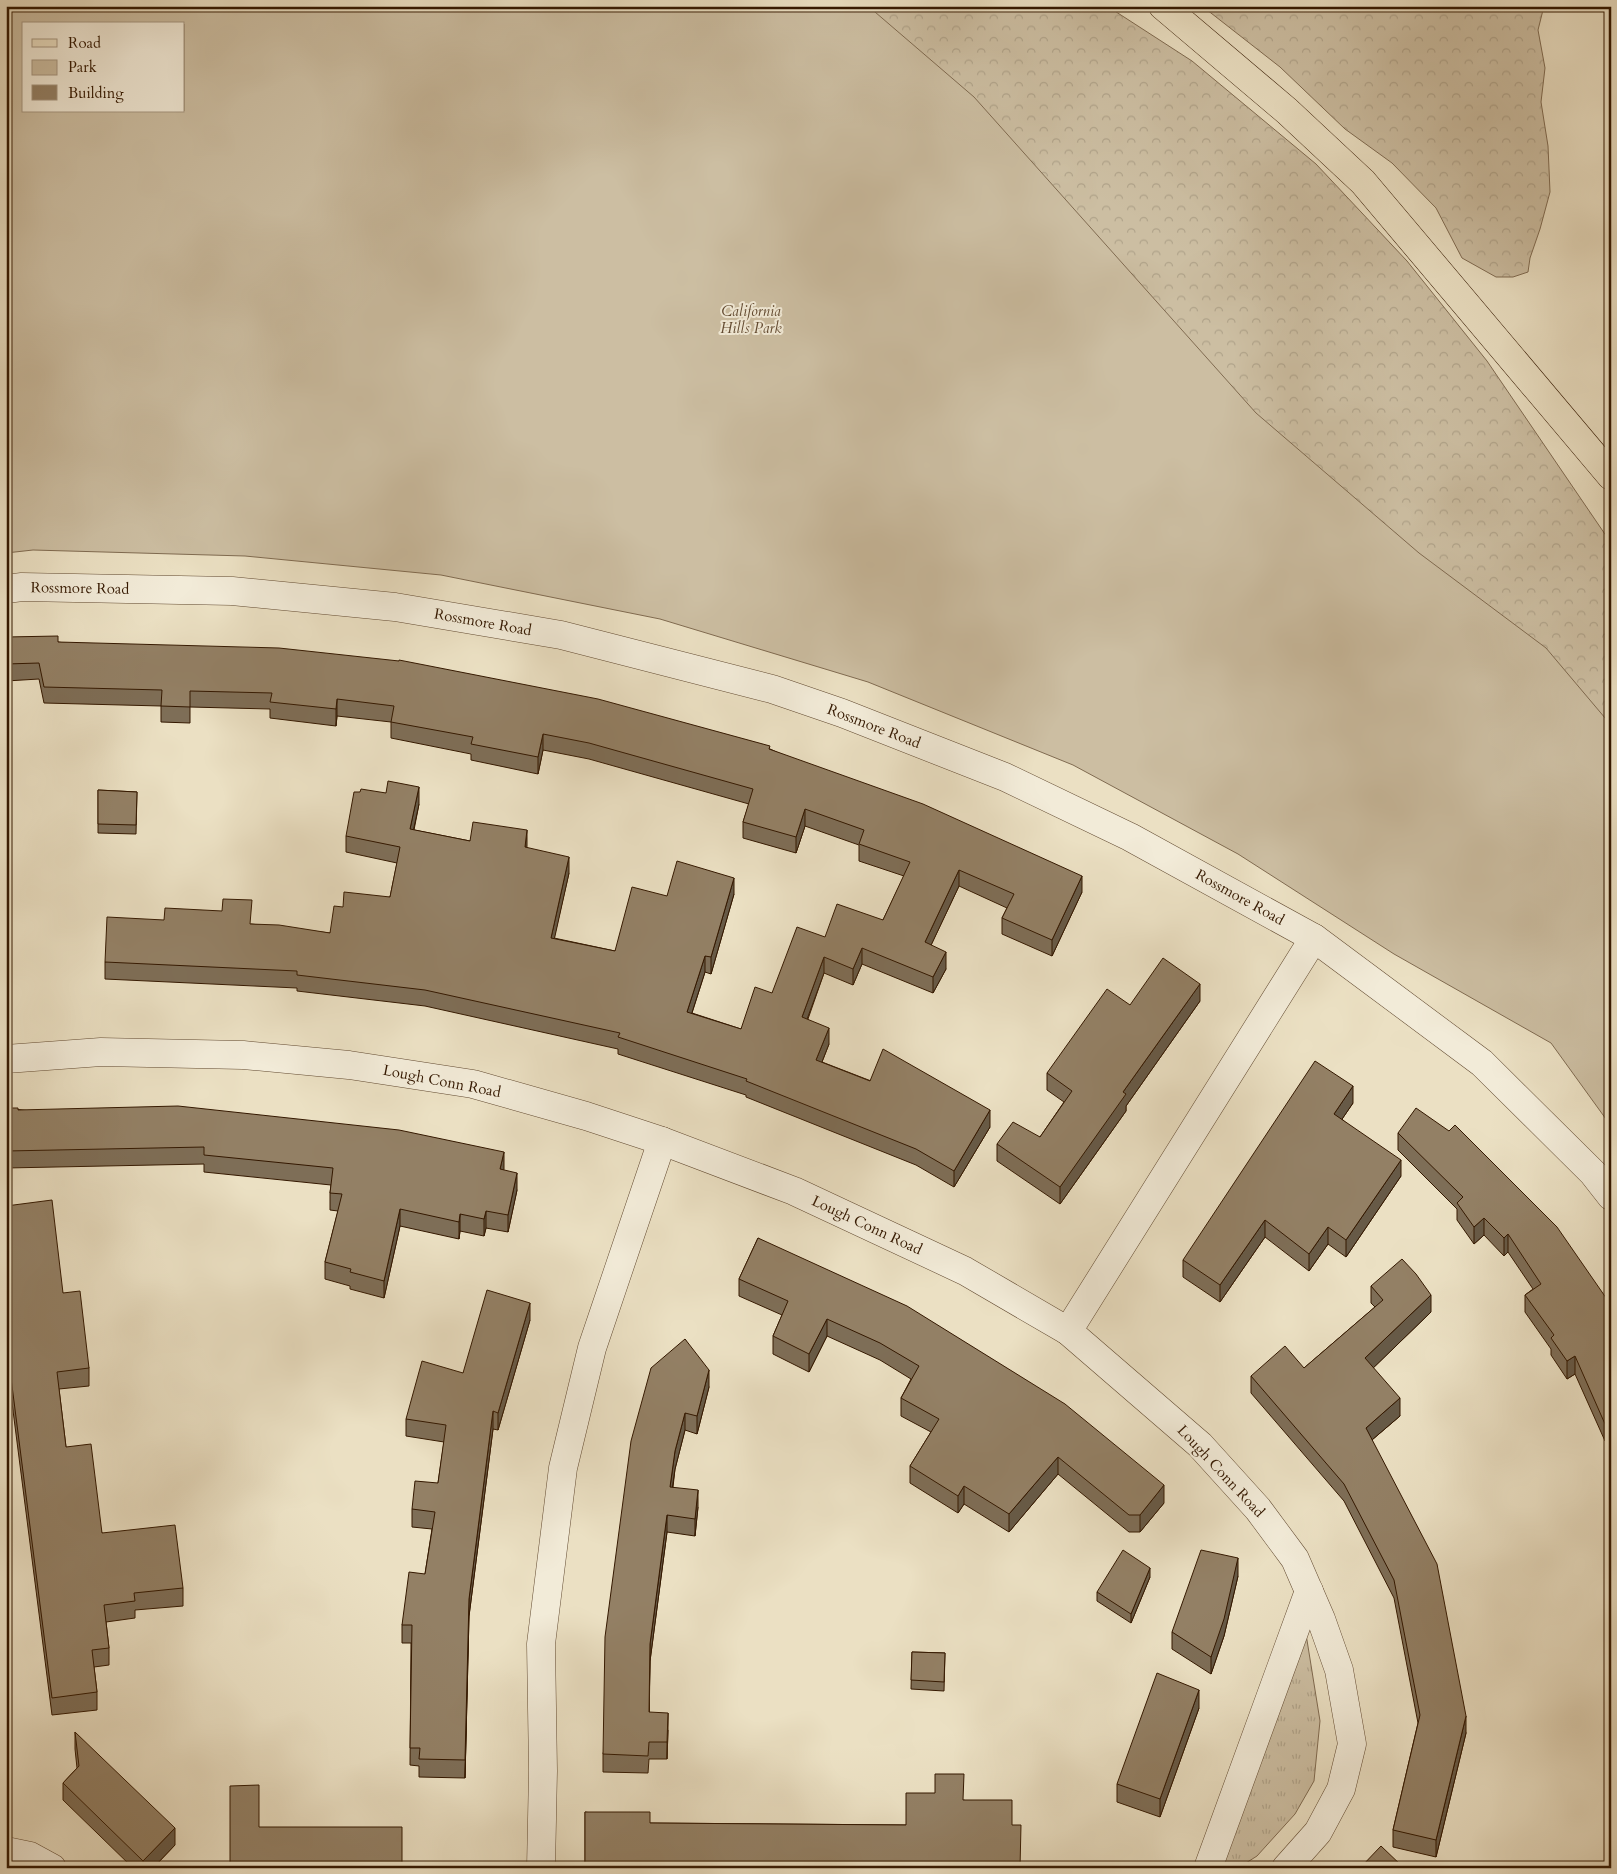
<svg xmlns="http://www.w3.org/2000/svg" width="1617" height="1874" font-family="Cardo,serif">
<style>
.grass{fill:url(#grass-tufts);stroke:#806b51}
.forest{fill:url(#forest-crowns);stroke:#806b51}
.park{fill:#ccbea2;stroke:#806b51;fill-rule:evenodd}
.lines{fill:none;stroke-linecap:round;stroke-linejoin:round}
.minor-casing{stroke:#624a31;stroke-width:29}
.major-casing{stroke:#341800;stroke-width:29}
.minor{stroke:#f2ebd8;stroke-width:28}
.major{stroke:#ebe0c3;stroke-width:28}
.wall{fill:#7e6e57;stroke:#341800}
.shaded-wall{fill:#675a47;stroke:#341800}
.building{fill:#938065;stroke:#341800}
.labels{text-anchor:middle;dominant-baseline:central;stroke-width:4;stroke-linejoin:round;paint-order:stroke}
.park-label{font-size:15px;font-style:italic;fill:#624a31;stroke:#f2ebd8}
.street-label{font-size:15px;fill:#341800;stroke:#f2ebd8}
</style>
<defs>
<pattern id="grass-tufts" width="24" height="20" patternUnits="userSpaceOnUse" patternTransform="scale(1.25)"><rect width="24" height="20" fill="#ccbea2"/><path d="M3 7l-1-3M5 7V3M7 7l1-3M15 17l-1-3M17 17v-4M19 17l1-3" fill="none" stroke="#b0a38a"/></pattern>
<pattern id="forest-crowns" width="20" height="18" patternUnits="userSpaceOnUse" patternTransform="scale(1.25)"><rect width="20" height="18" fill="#ccbea2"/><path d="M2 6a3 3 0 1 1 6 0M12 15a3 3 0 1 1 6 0" fill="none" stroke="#b0a38a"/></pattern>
</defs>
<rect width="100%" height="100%" fill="#ebe0c3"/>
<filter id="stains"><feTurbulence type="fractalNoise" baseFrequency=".004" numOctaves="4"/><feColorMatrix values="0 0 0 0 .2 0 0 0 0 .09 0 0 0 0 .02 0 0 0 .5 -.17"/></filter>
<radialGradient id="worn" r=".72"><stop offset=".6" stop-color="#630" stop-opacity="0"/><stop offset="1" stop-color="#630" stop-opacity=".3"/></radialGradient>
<path class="grass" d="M1306,1634L1320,1721L1314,1781L1295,1814L1257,1856L1238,1868H1222Z"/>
<g class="forest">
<path d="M778,6H1107L1192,61L1316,164L1407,261L1487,361L1611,543V946Z"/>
<path d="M1202,6H1544L1538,30L1545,68L1541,102L1548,146L1550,192L1540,229L1530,258L1528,272L1513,277H1496L1462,258L1436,208L1392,163L1345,129L1280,67Z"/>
</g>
<path class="park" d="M6,6H868L974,97L1256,413L1419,553L1546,648L1611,725V1126L1551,1043L1394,954L1238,854L1073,765L868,682L660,619L441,575L245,556L33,550L6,553ZM24,24H184V111H24Z"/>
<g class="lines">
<g class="minor-casing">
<g id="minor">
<path d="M6,589L22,587L232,591L395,607L561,635L772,689L842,713L1005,777L1130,837L1314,938L1482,1063L1593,1173L1611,1196"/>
<path d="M6,1059L101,1052L243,1055L349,1065L473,1084L586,1116L662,1141L794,1191L965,1271L1068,1331L1200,1445L1258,1509L1295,1559L1321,1619L1339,1670L1352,1744L1341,1789L1318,1832L1286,1868"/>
<path d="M1068,1331L1314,938"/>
<path d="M6,1851L30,1856L52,1868"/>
<path d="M541,1868L543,1771L541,1644L563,1468L592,1348L662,1141"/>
<path d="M1208,1868L1309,1591"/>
</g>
</g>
<g class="major-casing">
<path id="major" d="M1163,6L1287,111L1363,182L1611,476"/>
</g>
<use href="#minor" class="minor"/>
<use href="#major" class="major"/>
</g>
<g class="wall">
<path d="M6,637L58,642L770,749L1082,892L1052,956L1002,934V918L1007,908L959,886L931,945L946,969L933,993L862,964L853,985L824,973L808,1019L829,1044L822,1062L990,1127L954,1187L916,1165L746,1097V1095L618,1054V1049L425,1006L297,991V988L105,979V962L251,924L330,933L343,907L390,897L397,863L346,852V836L419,804L414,830L470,841L527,848L569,873L554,938L615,951L667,896L734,894L711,974L705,972L692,1013L741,1029L772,993L825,937L883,920L904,876L859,861V845L805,826L796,853L743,838V822L749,804L589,759L543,750L538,774L471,760V754L391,738V722L337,716L336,726L270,718V709L190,707V723L161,722V706L44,703L39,679L6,681Z"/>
<path d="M98,790L137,792L136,834L98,833Z"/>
<path d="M6,867L9,889V906L6,907Z"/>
<path d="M1200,1001L1126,1106V1111L1060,1204L997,1161V1144L1040,1137L1064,1102L1047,1090V1073L1130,1005Z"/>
<path d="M1353,1103L1342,1119L1401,1176L1346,1257L1328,1244L1309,1271L1265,1237L1220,1302L1183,1277V1260Z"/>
<path d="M6,1108L504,1169L503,1170L517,1190L508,1232L486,1228L484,1236L460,1231L459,1239L400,1226L384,1298L350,1289V1286L325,1279V1262L338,1211L330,1210V1193L331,1185L204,1172V1164L6,1168Z"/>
<path d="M1398,1133L1611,1305L1605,1441L1575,1374L1567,1379L1551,1355V1349L1525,1312V1295L1533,1289L1508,1252L1504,1256L1484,1235L1474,1244L1457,1220V1209L1398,1150Z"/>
<path d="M6,1206L63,1293L89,1368V1386L59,1389L66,1447L102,1533L183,1588V1606L135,1610V1618L106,1622L109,1648V1665L94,1667L97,1692V1710L52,1715L11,1395L9,1396L6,1375Z"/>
<path d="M758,1238L1164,1503L1140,1532H1129L1058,1474L1009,1532L964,1504L958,1513L910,1483V1466L931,1432L901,1416V1398L911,1379L880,1360L827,1336L809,1372L773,1354V1336L782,1315L739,1296V1279Z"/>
<path d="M1371,1286L1431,1312L1373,1368L1400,1416L1372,1440L1466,1733L1436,1857L1393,1847V1830L1418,1723L1394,1598L1344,1501L1251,1393V1376L1304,1368L1375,1307L1371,1303Z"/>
<path d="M530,1320L498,1430L493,1429L469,1616L465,1778L419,1777V1766L410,1765L411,1643H402V1625L425,1574L432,1529L412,1527V1509L438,1483L444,1442L406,1436V1419L463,1373Z"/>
<path d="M685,1339L709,1387L697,1434L685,1430L675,1469L673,1487L698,1507L695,1536L667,1532L650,1661L649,1712L668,1730L667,1759H649L648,1773L603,1772V1754Z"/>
<path d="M1238,1576L1224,1636L1211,1674L1172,1649V1632Z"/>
<path d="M1150,1577L1131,1623L1097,1601V1592Z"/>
<path d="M912,1652L945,1653L944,1691L911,1689Z"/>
<path d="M1199,1708L1160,1817L1117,1802V1784Z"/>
<path d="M75,1732L175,1845L153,1868H133L63,1800V1783L77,1768L75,1749Z"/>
<path d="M964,1800L1012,1825L1020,1868H585V1812L650,1823L906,1825Z"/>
</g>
<g class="shaded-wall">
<path d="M337,699V716L336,726V709Z"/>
<path d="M543,734V750L538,774V757Z"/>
<path d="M419,787V804L410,846V829Z"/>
<path d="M805,809V826L796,853V837Z"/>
<path d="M527,830V846L525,864V847Z"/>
<path d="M569,857V873L551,954V938Z"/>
<path d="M959,870V886L925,958V942Z"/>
<path d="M1082,876V892L1052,956V940Z"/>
<path d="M734,878V894L711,974V957Z"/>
<path d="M862,948V964L853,985V969Z"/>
<path d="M946,952V969L933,993V977Z"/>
<path d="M705,956V972L687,1028V1012Z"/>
<path d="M824,957V973L802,1033V1017Z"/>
<path d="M1200,984V1001L1126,1106V1111L1060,1204V1187L1123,1092Z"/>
<path d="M829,1028V1044L816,1077V1060Z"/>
<path d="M1353,1086V1103L1334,1131V1114Z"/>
<path d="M990,1110V1127L954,1187V1171Z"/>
<path d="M504,1152V1169L500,1186V1169Z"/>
<path d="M1401,1160V1176L1346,1257V1240Z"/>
<path d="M517,1173V1190L508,1232V1215Z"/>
<path d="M400,1209V1226L384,1298V1281Z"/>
<path d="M486,1211V1228L484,1236V1219Z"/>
<path d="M460,1214V1231L459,1239V1222Z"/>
<path d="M1484,1218V1235L1474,1244V1227Z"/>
<path d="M1265,1220V1237L1220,1302V1285Z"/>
<path d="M1328,1227V1244L1309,1271V1254Z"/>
<path d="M1508,1234V1252L1504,1256V1238Z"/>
<path d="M1431,1295V1312L1365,1376V1358Z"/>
<path d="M530,1303V1320L498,1430V1413Z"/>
<path d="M827,1319V1336L809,1372V1354Z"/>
<path d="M1575,1356V1374L1567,1379V1361Z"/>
<path d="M709,1370V1387L697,1434V1416Z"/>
<path d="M1400,1398V1416L1366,1445V1428Z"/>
<path d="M493,1411V1429L469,1616L465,1778L469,1599Z"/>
<path d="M685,1413V1430L675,1469L670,1504V1487L675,1451Z"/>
<path d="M1611,1421V1439L1605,1441V1424Z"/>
<path d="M1058,1457V1474L1009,1532V1514Z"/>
<path d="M1164,1485V1503L1140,1532V1515Z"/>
<path d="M964,1486V1504L958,1513V1496Z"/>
<path d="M698,1490V1507L695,1536V1519Z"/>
<path d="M667,1515V1532L650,1661L649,1730L650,1644Z"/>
<path d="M1238,1558V1576L1224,1636L1211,1674V1657Z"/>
<path d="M1150,1568V1577L1131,1623V1614Z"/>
<path d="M1199,1690V1708L1160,1817V1799Z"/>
<path d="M668,1713V1730L667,1759V1742Z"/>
<path d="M1466,1716V1733L1436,1857V1840Z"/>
<path d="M175,1828V1845L153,1868H143V1861Z"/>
</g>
<g class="building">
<path d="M58,636V642L279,648L399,661V660L598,699L770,746L769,749L923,804L1082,876L1052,940L1002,918L1014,894L959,870L925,942L946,952L933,977L862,948L853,969L824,957L802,1017L829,1028L816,1060L870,1081L883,1049L990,1110L954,1171L916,1149L746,1081L747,1079L618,1037L620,1033L425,990L297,975V971L105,962L107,917L164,920L165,908L222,911L223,899L252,900L250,924L279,925L330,933L334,906L343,907L344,892L390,897L400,847L346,836L354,792H360L361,789L386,793L388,781L419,787L410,829L470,841L473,822L527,830L525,847L569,857L551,938L615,951L632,887L667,896L677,861L734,878L711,957L705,956L687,1012L741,1029L755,987L772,993L797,927L825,937L837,904L883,920L910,862L859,844L864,830L805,809L796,837L743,822L753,789L589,743L543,734L538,757L471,744L473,737L391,722L394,706L337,699L336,709L270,702L272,693L190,691V707L161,706L162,690L44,687L39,663L6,664V637Z"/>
<path d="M98,790L137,792L136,825L98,824Z"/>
<path d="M6,867L9,889H6Z"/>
<path d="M1163,958L1200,984L1123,1092L1126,1094L1060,1187L997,1144L1013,1122L1040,1137L1072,1091L1047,1073L1107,989L1130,1005Z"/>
<path d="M1315,1061L1353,1086L1334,1114L1401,1160L1346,1240L1328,1227L1309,1254L1265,1220L1220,1285L1183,1260Z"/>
<path d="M178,1106L399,1130L504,1152L500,1169L517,1173L508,1215L486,1211L484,1219L460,1214L459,1222L400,1209L384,1281L350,1272L351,1269L325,1262L342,1194L330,1193L333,1168L204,1155V1147L6,1151V1108H18V1110Z"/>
<path d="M1416,1108L1449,1131L1455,1125L1557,1227L1611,1305V1421L1605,1424L1575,1356L1567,1361L1551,1338L1554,1335L1525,1295L1541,1284L1508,1234L1504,1238L1484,1218L1474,1227L1457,1203L1463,1197L1398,1133Z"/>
<path d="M52,1200L63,1293L80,1291L89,1368L57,1372L66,1447L91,1444L102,1533L175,1525L183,1588L134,1593L135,1601L104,1605L109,1648L92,1650L97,1692L52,1698L11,1378H9L6,1358V1206Z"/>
<path d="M758,1238L907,1306L1065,1404L1164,1485L1140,1515H1129L1058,1457L1009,1514L964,1486L958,1496L910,1466L939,1419L901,1398L919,1366L880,1343L827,1319L809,1354L773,1336L788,1301L739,1279Z"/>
<path d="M1402,1259L1416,1274L1431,1295L1365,1358L1400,1398L1366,1428L1437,1564L1466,1716L1436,1840L1393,1830L1420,1715L1394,1580L1344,1484L1251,1376L1285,1346L1304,1368L1383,1300L1371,1286Z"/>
<path d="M487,1290L530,1303L498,1413L493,1411L469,1599L465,1760L419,1759L420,1748H410L412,1625H402L409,1572L425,1574L435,1512L412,1509L415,1481L438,1483L446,1425L406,1419L422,1361L463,1373Z"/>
<path d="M685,1339L709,1370L697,1416L685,1413L675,1451L670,1487L698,1490L695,1519L667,1515L650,1644L649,1712L668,1713L667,1742H649L648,1756L603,1754L605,1637L631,1441L651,1368Z"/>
<path d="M1123,1550L1150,1568L1131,1614L1097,1592Z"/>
<path d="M1201,1550L1238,1558L1224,1619L1211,1657L1172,1632Z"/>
<path d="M912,1652L945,1653L944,1682L911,1680Z"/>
<path d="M1157,1673L1199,1690L1160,1799L1117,1784Z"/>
<path d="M75,1732L175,1828L143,1861L63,1783L79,1766Z"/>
<path d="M935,1774H964L963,1800H1012V1825H1021L1020,1868H712L585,1867V1812H650V1823L906,1825V1793H935Z"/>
<path d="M259,1785V1827H402V1868H230V1786Z"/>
<path d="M1381,1846L1404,1868H1360Z"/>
</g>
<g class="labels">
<g class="park-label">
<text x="751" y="311">California<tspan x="751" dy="17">Hills Park</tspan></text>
</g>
<g class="street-label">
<text transform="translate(80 588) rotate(1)">Rossmore Road</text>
<text transform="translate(483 622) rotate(10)">Rossmore Road</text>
<text transform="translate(874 726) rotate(21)">Rossmore Road</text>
<text transform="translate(1240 897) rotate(29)">Rossmore Road</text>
<text transform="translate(442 1081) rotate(11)">Lough Conn Road</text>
<text transform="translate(867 1225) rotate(25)">Lough Conn Road</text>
<text transform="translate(1221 1471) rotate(47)">Lough Conn Road</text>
</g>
</g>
<rect width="1617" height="1874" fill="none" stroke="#ebe0c3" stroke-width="25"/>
<rect x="8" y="8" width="1602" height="1859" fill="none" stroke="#341800" stroke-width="2.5"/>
<rect x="12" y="12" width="1592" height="1849" fill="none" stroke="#341800"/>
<rect x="22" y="22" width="162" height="90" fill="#f2ebd8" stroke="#a69782"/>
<rect x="32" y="39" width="25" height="8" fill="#ebe0c3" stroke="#a69782"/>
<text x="68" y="48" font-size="15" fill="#341800">Road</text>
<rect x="32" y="60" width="25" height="15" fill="#ccbea2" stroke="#a69782"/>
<text x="68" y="72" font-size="15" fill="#341800">Park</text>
<rect x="32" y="85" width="25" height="15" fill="#938065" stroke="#a69782"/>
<text x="68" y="98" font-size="15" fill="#341800">Building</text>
<rect width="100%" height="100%" filter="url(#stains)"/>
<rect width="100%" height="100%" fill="url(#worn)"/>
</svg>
